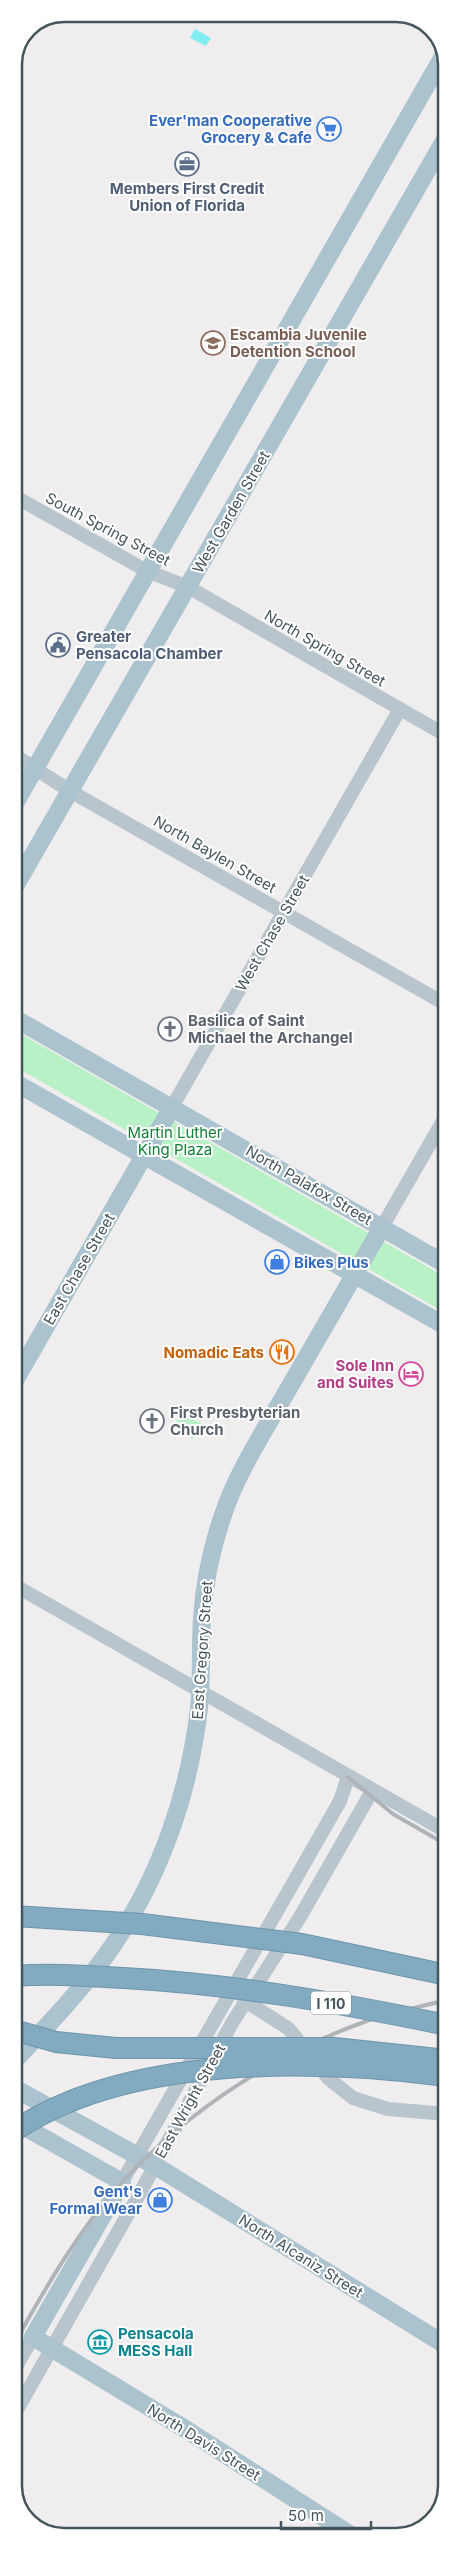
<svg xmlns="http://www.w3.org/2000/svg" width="461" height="2551" font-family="Inter,sans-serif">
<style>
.green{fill:#b8f1c5}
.water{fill:#83ecf1}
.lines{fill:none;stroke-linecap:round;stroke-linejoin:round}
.minor{stroke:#b8c5cc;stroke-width:14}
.major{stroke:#abc3ce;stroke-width:18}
.rail{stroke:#afb4b8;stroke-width:4}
.highway-bridge-casing{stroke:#6d95ab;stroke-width:22;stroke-linecap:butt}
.highway-bridge{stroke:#82aac0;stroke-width:20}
.labels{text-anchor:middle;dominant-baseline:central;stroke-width:4;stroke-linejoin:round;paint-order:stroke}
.shield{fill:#fff;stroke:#7d888d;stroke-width:1}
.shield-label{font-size:14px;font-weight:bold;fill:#45555c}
.shop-label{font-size:15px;font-weight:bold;fill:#366cbe;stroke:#fff;text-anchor:end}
.service-label{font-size:15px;font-weight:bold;fill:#4e5e75;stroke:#fff}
.education-label{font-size:15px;font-weight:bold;fill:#785e54;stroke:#fff;text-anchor:start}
.street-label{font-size:15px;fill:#45555c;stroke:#fff}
.worship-label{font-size:15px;font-weight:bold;fill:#5b616d;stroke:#fff;text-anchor:start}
.park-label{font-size:15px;fill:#118137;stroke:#fff}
.food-label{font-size:15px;font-weight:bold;fill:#c56008;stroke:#fff;text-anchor:end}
.hotel-label{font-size:15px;font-weight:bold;fill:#b23c85;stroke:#fff;text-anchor:end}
.culture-label{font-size:15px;font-weight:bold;fill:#0d838f;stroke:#fff;text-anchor:start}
.rim{fill:none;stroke:#45555c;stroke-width:2.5}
</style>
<rect width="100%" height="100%" fill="#f0edee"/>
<g class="green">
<path d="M14,1030L447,1278V1314L14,1066Z"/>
<path d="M182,1412L202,1424L193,1439L173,1427Z"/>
</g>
<path class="water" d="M195,29L211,38L206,46L190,38Z"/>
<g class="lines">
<g class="minor">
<path d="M14,496L147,571L188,587L447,736"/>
<path d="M14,755L70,791L447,1005"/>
<path d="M172,1107L400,709"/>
<path d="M382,1227L447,1114"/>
<path d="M14,1585L447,1832"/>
<path d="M242,1996L247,2002L289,2029L328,2078L353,2098L388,2109L447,2114"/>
<path d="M122,2182L340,1801L348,1777"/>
<path d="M14,2370L33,2337"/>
<path d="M14,2415L140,2193L232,2023L300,1917L372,1791"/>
</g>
<g class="major">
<path d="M14,805L445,53"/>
<path d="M14,888L447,136"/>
<path d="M14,1018L447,1265"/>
<path d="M14,1082L447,1327"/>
<path d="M14,1382L172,1107"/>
<path d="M14,2061C47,2026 81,1991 109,1951C159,1880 189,1795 199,1708C202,1679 200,1648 202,1619C204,1585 211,1550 222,1518C236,1474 263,1433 286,1393C318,1338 350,1283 382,1227"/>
<path d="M14,2088L154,2165L447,2346"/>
<path d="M14,2121L122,2182L33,2337L187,2430L354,2537"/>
</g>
<g class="rail">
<path d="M348,1777L393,1814L447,1845"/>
<path d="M14,2344C46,2287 79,2229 123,2181C189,2110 276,2053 367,2021C392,2011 421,2007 447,2000"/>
</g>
<g class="highway-bridge-casing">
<g id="highway-bridge">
<path d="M14,1916L142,1924L302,1944L447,1975"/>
<path d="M14,1976C51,1973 88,1976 124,1978C233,1984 340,2003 447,2025"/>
<path d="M14,2030L56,2042L116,2048H334L447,2060"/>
<path d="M14,2131C128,2054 315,2059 447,2076"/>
</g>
</g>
<use href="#highway-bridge" class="highway-bridge"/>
</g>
<defs>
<g id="supermarket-ring" transform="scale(1.25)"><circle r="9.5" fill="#fff" stroke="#3f7fe0" stroke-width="1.5"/><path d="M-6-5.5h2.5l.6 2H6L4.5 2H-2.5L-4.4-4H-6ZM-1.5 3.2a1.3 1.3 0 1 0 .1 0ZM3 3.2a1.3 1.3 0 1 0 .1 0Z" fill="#3f7fe0"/></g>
<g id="office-ring" transform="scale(1.25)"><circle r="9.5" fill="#fff" stroke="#5c6f8a" stroke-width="1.5"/><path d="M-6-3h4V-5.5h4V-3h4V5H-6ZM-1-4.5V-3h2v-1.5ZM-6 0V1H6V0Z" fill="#5c6f8a"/></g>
<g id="school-ring" transform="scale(1.25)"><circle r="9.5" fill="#fff" stroke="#8d6e63" stroke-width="1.5"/><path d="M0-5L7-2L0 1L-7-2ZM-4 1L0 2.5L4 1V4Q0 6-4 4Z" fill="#8d6e63"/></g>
<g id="civic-ring" transform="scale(1.25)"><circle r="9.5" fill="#fff" stroke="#5c6f8a" stroke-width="1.5"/><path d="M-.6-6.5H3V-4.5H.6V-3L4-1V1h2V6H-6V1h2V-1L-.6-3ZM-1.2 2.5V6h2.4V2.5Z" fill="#5c6f8a"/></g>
<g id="church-ring" transform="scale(1.25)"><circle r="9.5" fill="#fff" stroke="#6b7280" stroke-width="1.5"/><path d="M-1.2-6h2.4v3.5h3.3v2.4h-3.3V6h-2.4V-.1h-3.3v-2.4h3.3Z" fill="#6b7280"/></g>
<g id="shop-ring" transform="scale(1.25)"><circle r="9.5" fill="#fff" stroke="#3f7fe0" stroke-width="1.5"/><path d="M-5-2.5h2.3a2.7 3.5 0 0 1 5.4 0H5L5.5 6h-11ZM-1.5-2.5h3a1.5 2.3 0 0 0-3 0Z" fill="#3f7fe0"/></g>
<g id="restaurant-ring" transform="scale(1.25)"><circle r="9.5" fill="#fff" stroke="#e8710a" stroke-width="1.5"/><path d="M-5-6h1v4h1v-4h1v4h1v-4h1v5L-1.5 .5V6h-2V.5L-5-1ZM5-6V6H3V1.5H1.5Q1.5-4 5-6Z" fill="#e8710a"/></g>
<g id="hotel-ring" transform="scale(1.25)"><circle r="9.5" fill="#fff" stroke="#d1479c" stroke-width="1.5"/><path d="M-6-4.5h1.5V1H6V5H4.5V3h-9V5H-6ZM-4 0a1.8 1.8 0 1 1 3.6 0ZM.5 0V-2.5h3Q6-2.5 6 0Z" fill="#d1479c"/></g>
<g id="museum-ring" transform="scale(1.25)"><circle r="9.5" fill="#fff" stroke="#0f9aa8" stroke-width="1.5"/><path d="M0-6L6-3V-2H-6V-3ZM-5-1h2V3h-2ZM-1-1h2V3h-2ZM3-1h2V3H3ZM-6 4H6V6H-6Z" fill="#0f9aa8"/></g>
</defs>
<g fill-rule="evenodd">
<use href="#supermarket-ring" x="329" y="129"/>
<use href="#office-ring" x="187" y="164"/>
<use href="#school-ring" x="213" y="343"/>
<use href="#civic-ring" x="58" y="645"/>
<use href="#church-ring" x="170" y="1029"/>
<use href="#shop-ring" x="277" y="1262"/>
<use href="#restaurant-ring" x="282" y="1352"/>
<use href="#hotel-ring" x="411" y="1374"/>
<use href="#church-ring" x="152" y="1421"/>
<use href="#shop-ring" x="160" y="2200"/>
<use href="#museum-ring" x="100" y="2342"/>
</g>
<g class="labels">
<rect class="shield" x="311" y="1991.5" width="40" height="23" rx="4"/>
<g class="shield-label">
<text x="331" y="2003">I 110</text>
</g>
<g class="shop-label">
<text x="312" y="120">Ever'man Cooperative<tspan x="312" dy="17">Grocery &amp; Cafe</tspan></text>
<text x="294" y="1262" text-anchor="start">Bikes Plus</text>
<text x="142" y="2191">Gent's<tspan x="142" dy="17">Formal Wear</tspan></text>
</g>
<g class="service-label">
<text x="187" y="188">Members First Credit<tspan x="187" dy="17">Union of Florida</tspan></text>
<text x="76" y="636" text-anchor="start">Greater<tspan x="76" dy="17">Pensacola Chamber</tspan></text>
</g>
<g class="education-label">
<text x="230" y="334">Escambia Juvenile<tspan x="230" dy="17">Detention School</tspan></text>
</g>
<g class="street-label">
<text transform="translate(231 512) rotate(-60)">West Garden Street</text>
<text transform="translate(108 529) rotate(28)">South Spring Street</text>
<text transform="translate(325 648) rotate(30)">North Spring Street</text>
<text transform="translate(215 854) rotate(30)">North Baylen Street</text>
<text transform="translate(272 933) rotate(-60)">West Chase Street</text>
<text transform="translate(309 1185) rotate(30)">North Palafox Street</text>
<text transform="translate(79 1269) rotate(-60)">East Chase Street</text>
<text transform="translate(202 1650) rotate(-86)">East Gregory Street</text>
<text transform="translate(190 2101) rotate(-61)">East Wright Street</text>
<text transform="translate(301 2256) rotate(32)">North Alcaniz Street</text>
<text transform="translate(204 2442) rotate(32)">North Davis Street</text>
</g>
<g class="worship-label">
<text x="188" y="1020">Basilica of Saint<tspan x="188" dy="17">Michael the Archangel</tspan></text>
<text x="170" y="1412">First Presbyterian<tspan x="170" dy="17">Church</tspan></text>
</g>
<g class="park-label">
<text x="175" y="1132">Martin Luther<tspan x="175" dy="17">King Plaza</tspan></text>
</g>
<g class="food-label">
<text x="264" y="1352">Nomadic Eats</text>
</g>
<g class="hotel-label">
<text x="394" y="1365">Sole Inn<tspan x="394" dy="17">and Suites</tspan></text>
</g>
<g class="culture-label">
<text x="118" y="2333">Pensacola<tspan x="118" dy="17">MESS Hall</tspan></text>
</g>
</g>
<path d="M0 0H461V2551H0ZM64 22H396A42 42 0 0 1 438 64V2486A42 42 0 0 1 396 2528H64A42 42 0 0 1 22 2486V64A42 42 0 0 1 64 22Z" fill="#fff" fill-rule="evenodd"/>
<path class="rim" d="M64 22H396A42 42 0 0 1 438 64V2486A42 42 0 0 1 396 2528H64A42 42 0 0 1 22 2486V64A42 42 0 0 1 64 22Z"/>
<path d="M281 2521v8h90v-8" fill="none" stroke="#45555c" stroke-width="2.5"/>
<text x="288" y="2521" font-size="15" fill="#45555c" stroke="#ffffff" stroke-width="4" paint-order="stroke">50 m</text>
</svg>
